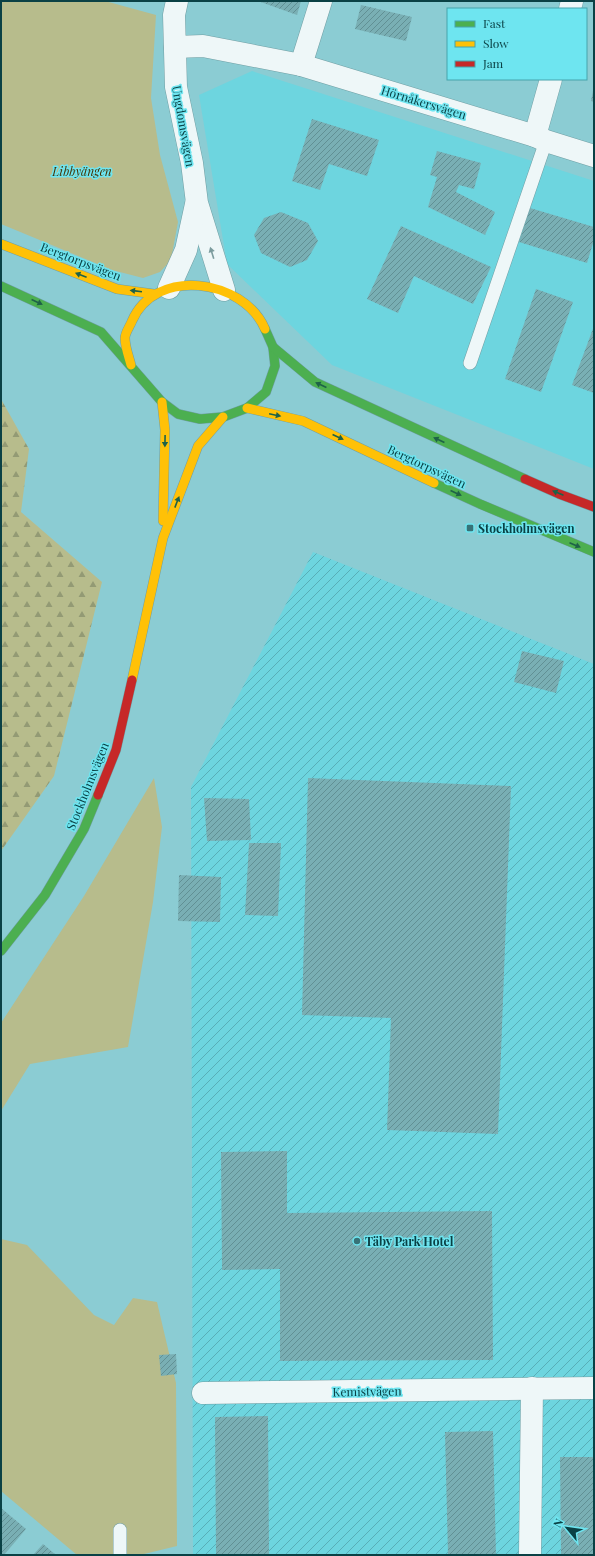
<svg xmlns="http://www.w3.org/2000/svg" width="595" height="1556" font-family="'Playfair Display',serif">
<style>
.built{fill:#6dd5df}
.industrial{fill:url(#industrial-furrows)}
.forest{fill:url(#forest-firs)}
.park{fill:#b7bc8c}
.building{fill:url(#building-hatch)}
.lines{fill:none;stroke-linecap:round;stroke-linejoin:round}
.lane-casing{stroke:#709fa4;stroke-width:14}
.street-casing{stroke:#709fa4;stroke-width:23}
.fast-casing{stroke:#709fa4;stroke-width:10}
.slow-casing{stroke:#709fa4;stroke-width:10}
.jam-casing{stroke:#709fa4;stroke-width:10}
.lane{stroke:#eef7f8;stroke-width:13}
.street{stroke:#eef7f8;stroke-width:22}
.fast{stroke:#4caf50;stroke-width:9}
.slow{stroke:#ffc107;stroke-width:9}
.jam{stroke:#c62828;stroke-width:9}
.oneway{fill:#7c9c9e}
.oneway2{fill:#1e6248}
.poi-dot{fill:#377277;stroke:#6ee5f0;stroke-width:1.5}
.labels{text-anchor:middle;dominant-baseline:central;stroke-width:3;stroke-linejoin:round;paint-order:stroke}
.street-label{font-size:12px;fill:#0a4145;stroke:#6ee5f0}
.park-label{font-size:12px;font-style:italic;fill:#453100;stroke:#6ee5f0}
.poi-label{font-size:12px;font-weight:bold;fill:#0a4145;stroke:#6ee5f0;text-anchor:start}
</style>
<defs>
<pattern id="industrial-furrows" width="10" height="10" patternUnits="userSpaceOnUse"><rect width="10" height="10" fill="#6dd5df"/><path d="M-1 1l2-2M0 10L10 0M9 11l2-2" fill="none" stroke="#58aeb7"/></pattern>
<pattern id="forest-firs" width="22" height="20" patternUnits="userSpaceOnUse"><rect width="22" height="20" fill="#b7bc8c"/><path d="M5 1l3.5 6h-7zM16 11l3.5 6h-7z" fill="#939a74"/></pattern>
<pattern id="building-hatch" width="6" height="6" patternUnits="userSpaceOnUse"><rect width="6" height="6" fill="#79afb4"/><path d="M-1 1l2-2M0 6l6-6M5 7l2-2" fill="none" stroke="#619094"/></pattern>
</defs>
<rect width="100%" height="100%" fill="#8bccd3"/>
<path class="built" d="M252,71L594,181V469L332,365L227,264L199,95Z"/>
<path class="industrial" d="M313,552L594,664V1555H193L191,787Z"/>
<path class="forest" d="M1,399L29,449L21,512L102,582L54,776L1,851Z"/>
<g class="park">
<path d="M1,1H105L156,15L151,98L160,155L178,222L171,260L160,272L143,278L112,270L1,224Z"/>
<path d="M154,778L162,827L153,902L128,1047L30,1064L1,1111V1023L84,896Z"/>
<path d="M1,1239L27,1245L94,1315L114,1325L133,1298L157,1302L176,1383L177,1546L140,1555H77L1,1491Z"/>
</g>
<g class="building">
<path d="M258,1H301L297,15Z"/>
<path d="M361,5L412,17L406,41L355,29Z"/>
<path d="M593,91H594V102L591,101Z"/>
<path d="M312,119L379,140L367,176L329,164L320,190L292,181Z"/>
<path d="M437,151L481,163L474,189L459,185L456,192L495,212L485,235L428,207L437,177L430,175Z"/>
<path d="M530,208L594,227V240L587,263L519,242Z"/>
<path d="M281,212L308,223L318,241L307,260L290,267L261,253L254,235L264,218Z"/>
<path d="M401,226L491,267L473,304L414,276L398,313L367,299Z"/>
<path d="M536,289L573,302L541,392L505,379Z"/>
<path d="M594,326V393L572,385Z"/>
<path d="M522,651L564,661L556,693L514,682Z"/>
<path d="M308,778L511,786L498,1134L387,1130L391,1018L302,1015Z"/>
<path d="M204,798L249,799L251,840L207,841Z"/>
<path d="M249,843H281L278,916L245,915Z"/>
<path d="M179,875L221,877L220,922L178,921Z"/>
<path d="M287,1151V1213L492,1211L493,1360L280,1361V1269L222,1270L221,1152Z"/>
<path d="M176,1354L177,1374L161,1376L159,1355Z"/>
<path d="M268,1416L269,1555H216L215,1417Z"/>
<path d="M493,1431L496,1555H448L445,1432Z"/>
<path d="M560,1457H594V1555H561Z"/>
<path d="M1,1508L26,1529L4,1555H1Z"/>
<path d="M43,1544L56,1555H33Z"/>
</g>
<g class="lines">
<g class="lane-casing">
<g id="lane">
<path d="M470,363L546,141"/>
<path d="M120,1530V1555"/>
</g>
</g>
<g class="street-casing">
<g id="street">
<path d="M177,1L174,15L176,87L192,163L197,203L224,290"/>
<path d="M570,9L572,1"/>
<path d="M175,47L203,46L301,65L535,136L546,141L594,156"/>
<path d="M301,65L321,1"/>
<path d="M535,136L551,79"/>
<path d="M169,288L186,250L196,204"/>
<path d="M203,1393L594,1388"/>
<path d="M530,1555L532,1388"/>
</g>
</g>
<g class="fast-casing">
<g id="fast">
<path d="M1,286L101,332L162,402L178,414L200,419L223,417L247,408L266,392L275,366L273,347L265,329"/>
<path d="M273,347L315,382L525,479"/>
<path d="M434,483L480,504L594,552"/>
<path d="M1,951L45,895L84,829L98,795"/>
</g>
</g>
<g class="slow-casing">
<g id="slow">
<path d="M1,244L117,289L154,294"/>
<path d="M131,365C129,357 125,347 125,338C125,333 130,326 132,321C155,267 243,278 265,329"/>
<path d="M162,402L165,430L163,521"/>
<path d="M247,408L303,421L434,483"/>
<path d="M132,680L163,538L198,446L223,417"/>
</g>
</g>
<g class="jam-casing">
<g id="jam">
<path d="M525,479L559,494L594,507"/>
<path d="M98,795L116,750L132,680"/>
</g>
</g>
<use href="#lane" class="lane"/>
<use href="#street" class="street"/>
<use href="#fast" class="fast"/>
<use href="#slow" class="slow"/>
<use href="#jam" class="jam"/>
</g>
<defs><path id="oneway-solid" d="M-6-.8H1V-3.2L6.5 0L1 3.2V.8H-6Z"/></defs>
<use class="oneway" href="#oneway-solid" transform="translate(212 253) rotate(-107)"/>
<g class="oneway2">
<use href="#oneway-solid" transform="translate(81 275) rotate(-159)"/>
<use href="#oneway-solid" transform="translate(136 291) rotate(-173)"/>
<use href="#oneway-solid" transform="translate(37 302) rotate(25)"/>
<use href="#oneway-solid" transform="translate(321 385) rotate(-155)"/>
<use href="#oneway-solid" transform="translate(275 415) rotate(12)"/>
<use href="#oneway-solid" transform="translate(338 437) rotate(25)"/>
<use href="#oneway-solid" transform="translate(439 440) rotate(-155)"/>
<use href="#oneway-solid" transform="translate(165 441) rotate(91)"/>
<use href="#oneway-solid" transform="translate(456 493) rotate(25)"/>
<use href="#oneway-solid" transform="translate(558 493) rotate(-157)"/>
<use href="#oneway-solid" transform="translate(177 502) rotate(-69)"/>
<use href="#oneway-solid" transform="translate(575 545) rotate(23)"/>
</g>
<g class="poi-dot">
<rect x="466" y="524" width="8" height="8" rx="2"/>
<circle cx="357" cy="1241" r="4"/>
</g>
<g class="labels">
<g class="street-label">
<text transform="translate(424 102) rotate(17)">Hörnåkersvägen</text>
<text transform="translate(184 126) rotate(80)">Ungdomsvägen</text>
<text transform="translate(81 261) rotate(21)">Bergtorpsvägen</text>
<text transform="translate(427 466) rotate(25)">Bergtorpsvägen</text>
<text transform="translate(87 786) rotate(-68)">Stockholmsvägen</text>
<text transform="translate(367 1391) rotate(-1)">Kemistvägen</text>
</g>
<g class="park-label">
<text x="82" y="171">Libbyängen</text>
</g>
<g class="poi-label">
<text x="478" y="528">Stockholmsvägen</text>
<text x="365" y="1241">Täby Park Hotel</text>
</g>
</g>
<rect width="595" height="1556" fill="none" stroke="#0a4145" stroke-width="4"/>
<rect x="447" y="8" width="140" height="72" fill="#6ee5f0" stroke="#46a3ac"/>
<rect x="455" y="21" width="20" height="6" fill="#4caf50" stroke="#46a3ac"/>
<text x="483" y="28" font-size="12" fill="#0a4145">Fast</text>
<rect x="455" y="41" width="20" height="6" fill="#ffc107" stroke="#46a3ac"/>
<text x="483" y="48" font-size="12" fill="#0a4145">Slow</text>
<rect x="455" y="61" width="20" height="6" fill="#c62828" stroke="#46a3ac"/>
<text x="483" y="68" font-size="12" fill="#0a4145">Jam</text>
<g transform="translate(567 1528) rotate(299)" stroke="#6ee5f0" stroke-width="3" paint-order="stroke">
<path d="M0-3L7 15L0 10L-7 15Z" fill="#0a4145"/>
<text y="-6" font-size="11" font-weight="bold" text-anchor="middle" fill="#0a4145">N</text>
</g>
</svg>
